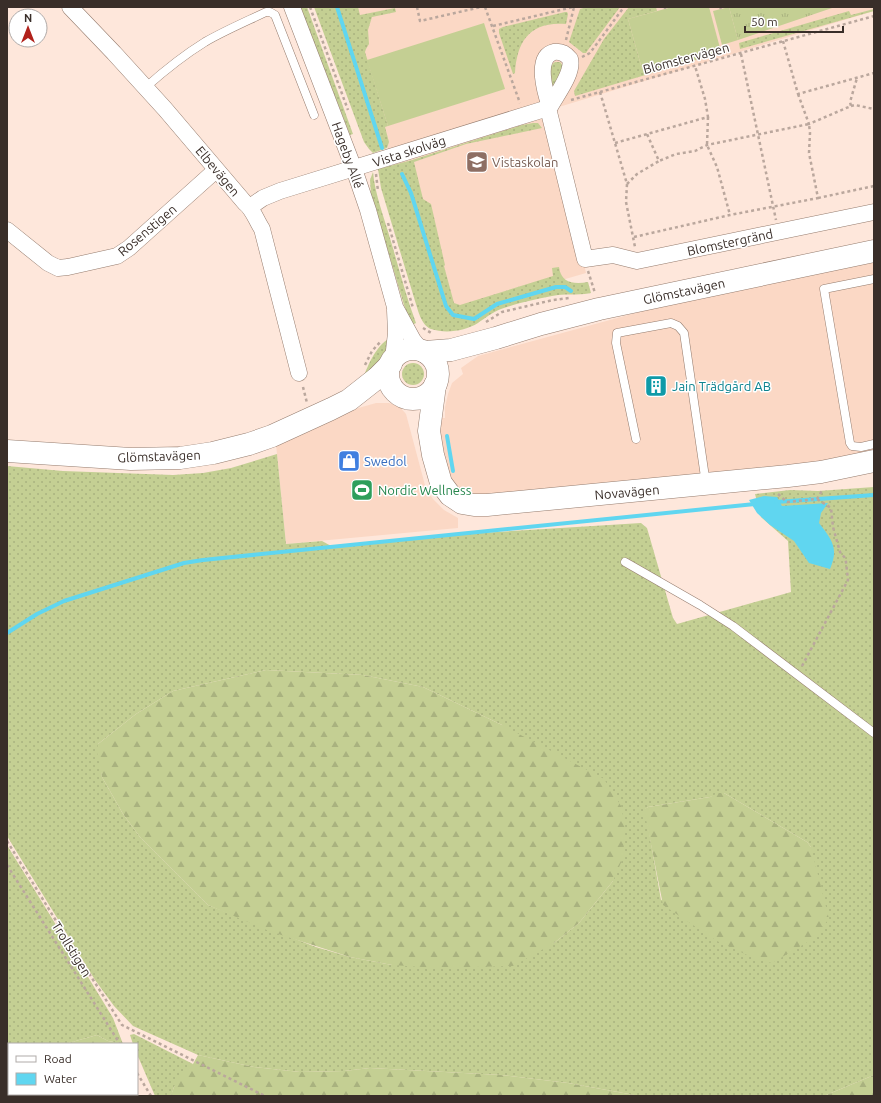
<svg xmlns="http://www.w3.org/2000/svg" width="881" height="1103" font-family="Ubuntu,sans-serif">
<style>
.built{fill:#fbd8c5}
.grass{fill:url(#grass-dots);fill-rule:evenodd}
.forest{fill:url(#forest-firs)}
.park{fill:url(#park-tufts)}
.garden{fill:#c4cf93}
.water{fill:#60d6f0}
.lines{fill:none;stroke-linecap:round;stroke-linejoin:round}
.stream{stroke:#60d6f0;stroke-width:4}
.lane-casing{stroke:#957c6e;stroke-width:9}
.street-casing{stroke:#957c6e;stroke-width:17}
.secondary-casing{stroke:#957c6e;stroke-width:23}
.path{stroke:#baa79d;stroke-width:2.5;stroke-dasharray:3 3;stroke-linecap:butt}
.lane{stroke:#fff;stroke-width:8}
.street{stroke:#fff;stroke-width:16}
.secondary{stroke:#fff;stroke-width:22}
.labels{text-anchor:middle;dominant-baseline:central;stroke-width:3;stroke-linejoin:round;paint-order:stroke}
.street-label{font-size:13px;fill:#392e29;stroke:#fff}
.education-label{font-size:13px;fill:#785e54;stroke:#fff;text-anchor:start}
.culture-label{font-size:13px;fill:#0d838f;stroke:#fff;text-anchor:start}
.shop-label{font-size:13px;fill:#366cbe;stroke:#fff;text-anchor:start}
.leisure-label{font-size:13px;fill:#27864d;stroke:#fff;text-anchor:start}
</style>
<defs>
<pattern id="grass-dots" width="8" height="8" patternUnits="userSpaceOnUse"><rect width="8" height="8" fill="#c4cf93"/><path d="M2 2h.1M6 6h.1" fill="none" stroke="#a9b27f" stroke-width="1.8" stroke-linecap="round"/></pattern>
<pattern id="forest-firs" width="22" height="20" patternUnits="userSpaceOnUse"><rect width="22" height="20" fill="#c4cf93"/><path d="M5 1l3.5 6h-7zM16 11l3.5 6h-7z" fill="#a9b27f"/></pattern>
<pattern id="park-tufts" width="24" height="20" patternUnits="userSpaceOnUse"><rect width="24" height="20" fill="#c4cf93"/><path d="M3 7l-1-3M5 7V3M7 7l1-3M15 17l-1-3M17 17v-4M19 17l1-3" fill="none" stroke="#a9b27f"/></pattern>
</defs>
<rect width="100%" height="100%" fill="#fee7db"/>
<g class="built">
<path d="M339,7H874V11L549,110L567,187L586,273L445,314Z"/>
<path d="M874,259V452L828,462L475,498L460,492L446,475L438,418H445V407L448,394L452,383L463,374L461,368L478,356L643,311Z"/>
<path d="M376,403H389L399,406L406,414L426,489L433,499L444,510L458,518V528L286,544L276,444L355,409Z"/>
</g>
<g class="grass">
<path d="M300,7H307L353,134L350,135Z"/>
<path d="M314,7H358L360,15L395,8L396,12L372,17L368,30L369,44L366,49L365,52L388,126L385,127L389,142L387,148L373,153L369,149L364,142Z"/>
<path d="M587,7H620L588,50L586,53H583L569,42L580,9Z"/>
<path d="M629,7H656L657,11L628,19L642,69L725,46L726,51L575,96L574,91L604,39Z"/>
<path d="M874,9V11L740,49L739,43L849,11L851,15Z"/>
<path d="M565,12H567L568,14L566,24C530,21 517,41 515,73L513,74L499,33V29L503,27Z"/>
<path d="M555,62H560L563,66L556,85H551C549,76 547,67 555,62Z"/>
<path d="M533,123H538L542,128L466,144L414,162L423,199L431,204L445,265L444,266L454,303L460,305L553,276L552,268L559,267C561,284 575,284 588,282L591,293C585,295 566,294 558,295C540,298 518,303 501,309C493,312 485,318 478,323C465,331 446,334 431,329C421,325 418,310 415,301L381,188L378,169L412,160L522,125Z"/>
<path d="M373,172C375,194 383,214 389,235C398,264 405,294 416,323L412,325L404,305L371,194L370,180Z"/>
<path d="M390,338L386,359L361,382C368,367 374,347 390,338Z"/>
<circle cx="413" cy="374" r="11"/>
<path d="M277,454L286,544L322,541L333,547L464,534L641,523L647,528L673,618L677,624L791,592L788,541L761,517L755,494L790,490L818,491L874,487V1075L824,1096H640L568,1083L501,1075L370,1068L344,1071L300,1072L254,1067L198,1055L133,1026L114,1006L95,980L7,836V466L63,471L173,475L203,473L231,468ZM266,670L363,675L423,687L502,725L613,881L579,923L554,943L392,965L350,957L316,947L208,905L140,837L123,814L102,777L98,744L136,714L173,691ZM724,793L807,842L811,847L661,900L645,809L648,807L710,797Z"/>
<path d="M7,845L107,1008L113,1018L123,1044H115L114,1042L108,1041L97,1035L65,1044H9V1094H55L56,1096H7Z"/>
<path d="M134,1034L193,1064L174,1087L171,1096H155L137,1054V1044H133L130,1035Z"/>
</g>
<g class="forest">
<path d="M266,670L363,675L423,687L502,725L604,779L621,806L625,826L623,858L613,881L579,923L554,943L513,966L437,968L392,965L350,957L269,931L208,905L140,837L123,814L102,777L97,752L98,744L136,714L173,691Z"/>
<path d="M718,793H724L807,842L811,847L829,919L811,940L772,963L758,960L717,941L663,905L644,809L648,807L710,797Z"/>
<path d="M97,1035L108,1041L114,1042L115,1044H65Z"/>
<path d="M198,1055L254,1067L300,1072L344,1071L370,1068L501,1075L568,1083L640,1096H171C175,1084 180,1068 193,1064Z"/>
<path d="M874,1075V1096H824Z"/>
</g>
<path class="park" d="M729,7H835L738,40Z"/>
<g class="garden">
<path d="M672,7H709L720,48L642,69L628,19Z"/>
<path d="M729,7L738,40L722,45L713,11Z"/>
<path d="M484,23L505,89L388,126L367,60Z"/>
</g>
<path class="water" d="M764,496L777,497L782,506L828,503L821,513L819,523C832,540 839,548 830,569L809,563L794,541L770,525L757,513L749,500Z"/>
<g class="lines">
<g class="stream">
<path d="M337,7L382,148"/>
<path d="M402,174L411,193L446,306L453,315L474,319L497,304L556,287H565L571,291"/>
<path d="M447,436L453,471"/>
<path d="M776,502L874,495"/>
<path d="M7,633L37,614L64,601L184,563L203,560L755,504"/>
</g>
<g class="lane-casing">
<g id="lane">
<path d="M146,87C164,71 184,55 205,42C224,31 245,22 266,12H270L275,15L314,115"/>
<path d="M874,279L824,289L850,443L852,446L861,447L874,444"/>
<path d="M636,439L616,343L617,333L671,323L678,326L684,333L706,484"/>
<path d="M625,562L700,605L733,626L874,733"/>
</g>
</g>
<g class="street-casing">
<g id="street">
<path d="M70,7L114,53L165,109L245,203C253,209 256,220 262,229L299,373"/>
<path d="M292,7L354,169L368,210L395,307L413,340L421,350"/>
<path d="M550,107C556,95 574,73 570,59C566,54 561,51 554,52C534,57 546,95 550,107L548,108L585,259L613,255L637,261L874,212"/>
<path d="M250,207L263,198L280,191L548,108"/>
<path d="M7,230L48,263L58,268L68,267L117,256L129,248L216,170"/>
<path d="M393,359L396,333L395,310"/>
</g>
</g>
<g class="secondary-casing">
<g id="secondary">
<circle cx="413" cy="374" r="25"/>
<path d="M425,352L451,350L496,338L541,324L599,309L874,251"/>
<path d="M435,385L429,431L433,455L441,483L450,495L462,503L474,505H487L788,476L821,472L874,461"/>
<path d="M7,451L131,459L180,458L213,453L249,444L272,436L331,409L349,400L377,378L391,364"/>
</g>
</g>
<g class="path">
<path d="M310,7L348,110"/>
<path d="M417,7L420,21L481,7"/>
<path d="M485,7L520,103"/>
<path d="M665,7V9"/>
<path d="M720,7L721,9"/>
<path d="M493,26L573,7"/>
<path d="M566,40L574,7"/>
<path d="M783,41L798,94L874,73"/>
<path d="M741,54L776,220"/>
<path d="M582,57L590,53L624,7"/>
<path d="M600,92L627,184L626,202L635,247"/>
<path d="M798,94L809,124L851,106L850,102L857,78"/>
<path d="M571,100L874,16"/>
<path d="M851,106L855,105L874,109"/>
<path d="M708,117L707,145L717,167L730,215"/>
<path d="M615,143L708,117L705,99L695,66"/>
<path d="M376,174L378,191"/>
<path d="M627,184L637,174L659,161L647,134"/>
<path d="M818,198L874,186"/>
<path d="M388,223L413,308"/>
<path d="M634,237L730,215L818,198L809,153L810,133L809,124L707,145L695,151L676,154L659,161"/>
<path d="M588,271L595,293"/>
<path d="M486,322L502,312L553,300L569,298"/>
<path d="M423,328L433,334"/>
<path d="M365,365L372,351L381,341"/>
<path d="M303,387L307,403"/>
<path d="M778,494L787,502L817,499L823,489"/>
<path d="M802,666L848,580L846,562L845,558L840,552L833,527L831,508L817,499"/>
<path d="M7,841L74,950L122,1025L265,1096"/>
<path d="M7,865L120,1044"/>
<path d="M137,1073L151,1096"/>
</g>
<use href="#lane" class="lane"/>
<use href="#street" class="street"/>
<use href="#secondary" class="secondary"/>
</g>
<defs>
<g id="school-square" transform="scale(1.15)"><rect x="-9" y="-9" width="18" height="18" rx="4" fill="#8d6e63" stroke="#fff"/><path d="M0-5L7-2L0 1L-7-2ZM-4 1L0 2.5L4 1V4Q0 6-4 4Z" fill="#fff"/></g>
<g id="building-square" transform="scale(1.15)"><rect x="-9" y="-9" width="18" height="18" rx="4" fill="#0f9aa8" stroke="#fff"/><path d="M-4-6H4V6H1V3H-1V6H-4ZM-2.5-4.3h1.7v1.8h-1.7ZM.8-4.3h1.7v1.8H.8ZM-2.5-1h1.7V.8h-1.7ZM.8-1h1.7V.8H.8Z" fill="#fff"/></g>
<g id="shop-square" transform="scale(1.15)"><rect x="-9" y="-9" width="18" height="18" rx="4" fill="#3f7fe0" stroke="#fff"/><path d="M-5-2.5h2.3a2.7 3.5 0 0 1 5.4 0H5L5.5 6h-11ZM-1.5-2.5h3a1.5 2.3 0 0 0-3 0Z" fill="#fff"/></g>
<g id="stadium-square" transform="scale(1.15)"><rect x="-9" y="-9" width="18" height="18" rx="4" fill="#2e9e5b" stroke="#fff"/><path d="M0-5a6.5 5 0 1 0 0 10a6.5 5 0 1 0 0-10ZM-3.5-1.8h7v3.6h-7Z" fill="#fff"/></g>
</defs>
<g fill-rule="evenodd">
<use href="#school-square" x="477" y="162"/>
<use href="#building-square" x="656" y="386"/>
<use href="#shop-square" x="349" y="461"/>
<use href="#stadium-square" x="362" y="490"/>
</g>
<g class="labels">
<g class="street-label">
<text transform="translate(686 58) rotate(-15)">Blomstervägen</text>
<text transform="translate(409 151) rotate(-18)">Vista skolväg</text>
<text transform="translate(348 155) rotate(70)">Hageby Allé</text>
<text transform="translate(218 171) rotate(50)">Elbevägen</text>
<text transform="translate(147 230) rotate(-40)">Rosenstigen</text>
<text transform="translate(730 242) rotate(-12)">Blomstergränd</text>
<text transform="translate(684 291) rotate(-12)">Glömstavägen</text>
<text transform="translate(159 456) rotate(-2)">Glömstavägen</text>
<text transform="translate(627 492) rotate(-5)">Novavägen</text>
<text transform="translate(72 949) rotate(58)">Trollstigen</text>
</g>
<g class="education-label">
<text x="492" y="162">Vistaskolan</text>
</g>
<g class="culture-label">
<text x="672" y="386">Jain Trädgård AB</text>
</g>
<g class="shop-label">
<text x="364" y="461">Swedol</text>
</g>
<g class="leisure-label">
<text x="378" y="490">Nordic Wellness</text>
</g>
</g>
<rect width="881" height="1103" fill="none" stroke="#392e29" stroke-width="16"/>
<rect x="8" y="1043" width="130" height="52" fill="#ffffff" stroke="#b0aba9"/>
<rect x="16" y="1056" width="20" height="6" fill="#ffffff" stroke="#b0aba9"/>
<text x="44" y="1063" font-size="12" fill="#392e29">Road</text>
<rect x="16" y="1073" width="20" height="12" fill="#60d6f0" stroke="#b0aba9"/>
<text x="44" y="1083" font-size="12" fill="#392e29">Water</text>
<g transform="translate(28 28)"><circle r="19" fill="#ffffff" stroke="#b0aba9"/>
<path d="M0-3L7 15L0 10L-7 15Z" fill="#b1211b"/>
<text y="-6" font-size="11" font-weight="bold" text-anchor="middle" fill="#392e29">N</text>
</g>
<path d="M745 26v6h98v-6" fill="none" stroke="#392e29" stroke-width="2"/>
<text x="751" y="26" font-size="12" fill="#392e29" stroke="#ffffff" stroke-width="3" paint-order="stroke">50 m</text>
</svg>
